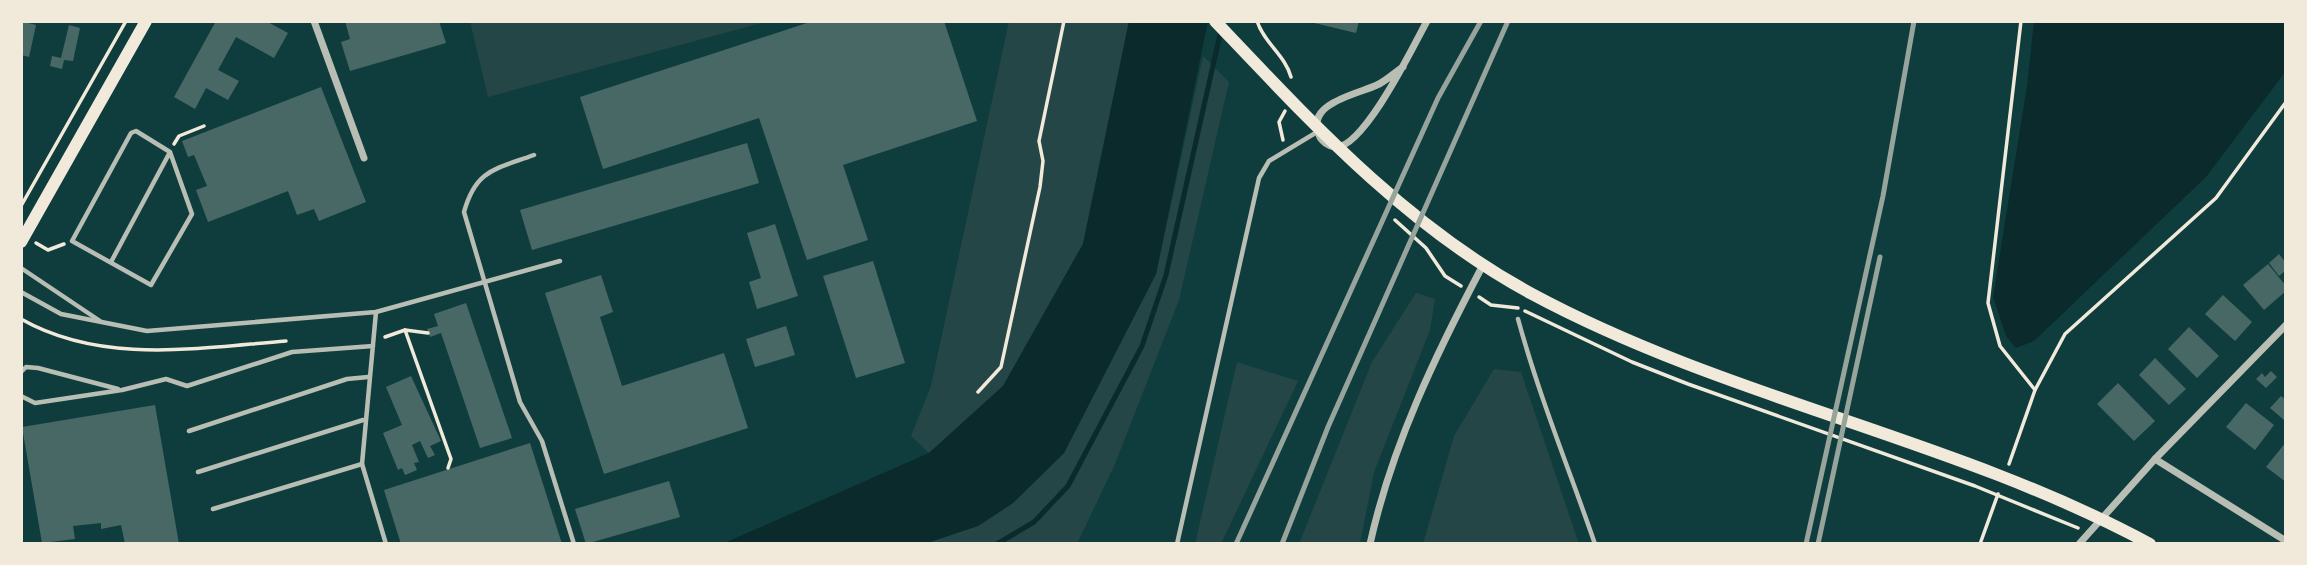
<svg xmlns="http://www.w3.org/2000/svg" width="2307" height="565" font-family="Rubik,sans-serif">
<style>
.green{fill:#244646}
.water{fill:#0a2a2b}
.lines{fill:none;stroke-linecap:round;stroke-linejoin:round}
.stream{stroke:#0a2a2b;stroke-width:5}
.building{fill:#486865}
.path{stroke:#f1e9da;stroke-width:3.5}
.service{stroke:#b8beb3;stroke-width:4.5}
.minor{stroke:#b8beb3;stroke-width:7}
.secondary{stroke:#f1e9da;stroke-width:12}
.rail{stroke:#97a49c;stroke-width:5}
</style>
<rect width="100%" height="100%" fill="#0f3d3e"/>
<g class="green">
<path d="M470,21H769L488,97Z"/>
<path d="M1009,21H1129L1083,244L1003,386L929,453L911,436L931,386Z"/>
<path d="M1203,56L1229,82L1179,300L1115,464L1077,544H924L978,526L1013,503L1064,453L1156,274Z"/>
<path d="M1416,293L1435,299L1430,330L1374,472L1360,544H1299L1372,362Z"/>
<path d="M1237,362L1298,381L1221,544H1195Z"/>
<path d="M1494,369L1521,372L1579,544H1423L1454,436Z"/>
</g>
<g class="water">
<path d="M1129,21H1208L1156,274L1064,453L1013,503L978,526L924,544H722L929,453L1003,386L1083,244Z"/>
<path d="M2034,21H2286V71L2206,177L2034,341L2016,348L2006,336L1993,297L2027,86Z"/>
</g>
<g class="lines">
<path class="stream" d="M997,544L1034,522L1068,486L1142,346L1166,275L1221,30"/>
</g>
<g class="building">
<path d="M21,21L36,25L29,57L21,55Z"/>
<path d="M216,21H266L288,33L274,58L236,37L218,70L239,81L228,100L206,88L195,109L174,97Z"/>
<path d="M345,21H439L446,43L350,71L341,42L350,39Z"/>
<path d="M813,21H944L977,121L843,165L868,240L807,260L759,118L603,169L580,97Z"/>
<path d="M1306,21H1359L1356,33Z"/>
<path d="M69,25L80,28L73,61L64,60L62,69L50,66L52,56L61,58Z"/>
<path d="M321,87L366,202L319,221L314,209L297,215L288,191L208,222L196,190L207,186L194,155L188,157L182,141Z"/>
<path d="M747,143L759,183L532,250L520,210Z"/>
<path d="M775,224L798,296L757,309L749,282L761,278L747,233Z"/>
<path d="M2279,254L2286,263V270L2279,276L2269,263Z"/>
<path d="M873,261L905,363L856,378L823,276Z"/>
<path d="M2268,264L2286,286V291L2264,310L2243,285Z"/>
<path d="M601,275L613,312L600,317L622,386L724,353L748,428L604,474L545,293Z"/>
<path d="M2223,295L2252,322L2235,341L2205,314Z"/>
<path d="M466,303L512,438L480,448L441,333L430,337L427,329L438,326L434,314Z"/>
<path d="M786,326L795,355L755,367L746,339Z"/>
<path d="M2189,327L2219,356L2197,378L2168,349Z"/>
<path d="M2155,358L2186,389L2169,405L2139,375Z"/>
<path d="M2271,371L2277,377L2266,388L2256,379L2262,373L2265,377Z"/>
<path d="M411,376L441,441L430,446L435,455L428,458L420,441L412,445L419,462L414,463L417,470L405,475L402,468L398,470L383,433L402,425L386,387Z"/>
<path d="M2118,383L2155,421L2134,441L2097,404Z"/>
<path d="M2281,396L2286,400L2284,420L2270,408Z"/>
<path d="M2246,403L2274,425L2255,450L2226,427Z"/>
<path d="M155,405L179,544H125L121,525L101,529V523L73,526L75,539L42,543L22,427Z"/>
<path d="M2286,442V482L2266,467Z"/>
<path d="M530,443L562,544H401L384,490Z"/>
<path d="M669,481L680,517L586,544L575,509Z"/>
</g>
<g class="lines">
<g class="path">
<path d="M1257,21C1264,43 1285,55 1291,77"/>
<path d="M1283,140L1279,122L1285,111"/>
<path d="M174,144L179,136L204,126"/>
<path d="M21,206L126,21"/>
<path d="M1395,220L1426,248L1445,276L1461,286"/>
<path d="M36,243L48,250L64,244"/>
<path d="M1479,297L1491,305L1518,308"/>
<path d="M1525,311L1632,362L1688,384L1975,486L2078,528"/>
<path d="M21,319C102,365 198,348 286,341"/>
<path d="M405,330L451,459L448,468"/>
<path d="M385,337L405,330L428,333"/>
<path d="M2035,390L2065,334L2216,198L2286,102"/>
<path d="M978,392L1001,367L1040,187L1043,161L1039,141L1064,21"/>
<path d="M2009,464L2035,390L2000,346L1988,303L2021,21"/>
<path d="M1980,544L1998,494"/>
</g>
<g class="service">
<path d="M534,155C496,169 476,169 464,212L520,402L542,441L574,544"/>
<path d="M111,262L170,152L136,131L131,133L72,241L151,285L192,214L170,152"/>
<path d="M21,268L100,321"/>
<path d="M21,292L61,314L147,331L376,312L560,261"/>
<path d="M376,312L362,464L386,544"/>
<path d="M1518,319C1539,396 1569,469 1595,544"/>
<path d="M21,372L26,367L38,368L118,389"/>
<path d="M21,396L35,403L122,390L166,379L187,386L292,352L373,346"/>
<path d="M189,431L347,379L368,377"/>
<path d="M198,472L363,420"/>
<path d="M213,509L362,464"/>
<path d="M1177,544L1259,178L1269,161L1317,132"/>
</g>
<g class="minor">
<path d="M314,21L364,158"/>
<path d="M1403,67C1394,73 1386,81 1377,85C1358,94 1305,103 1319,135C1321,141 1328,146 1335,147C1363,150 1414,45 1427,21"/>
<path d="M2155,459L2286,541"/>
<path d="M1370,544C1392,445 1436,354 1483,265"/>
<path d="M2079,544L2155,459L2286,325"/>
</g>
<g class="secondary">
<path d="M1215,21C1312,123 1406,226 1532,294C1729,400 1954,438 2150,544"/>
<path d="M21,242L146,21"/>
</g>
<g class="rail">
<path d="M1236,544L1438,98L1481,21"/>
<path d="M1282,544L1328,427L1508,21"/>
<path d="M1806,544L1883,196L1914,21"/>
<path d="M1818,544L1880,257"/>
</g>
</g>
<rect width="2307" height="565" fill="none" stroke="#f1e9da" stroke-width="46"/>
</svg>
